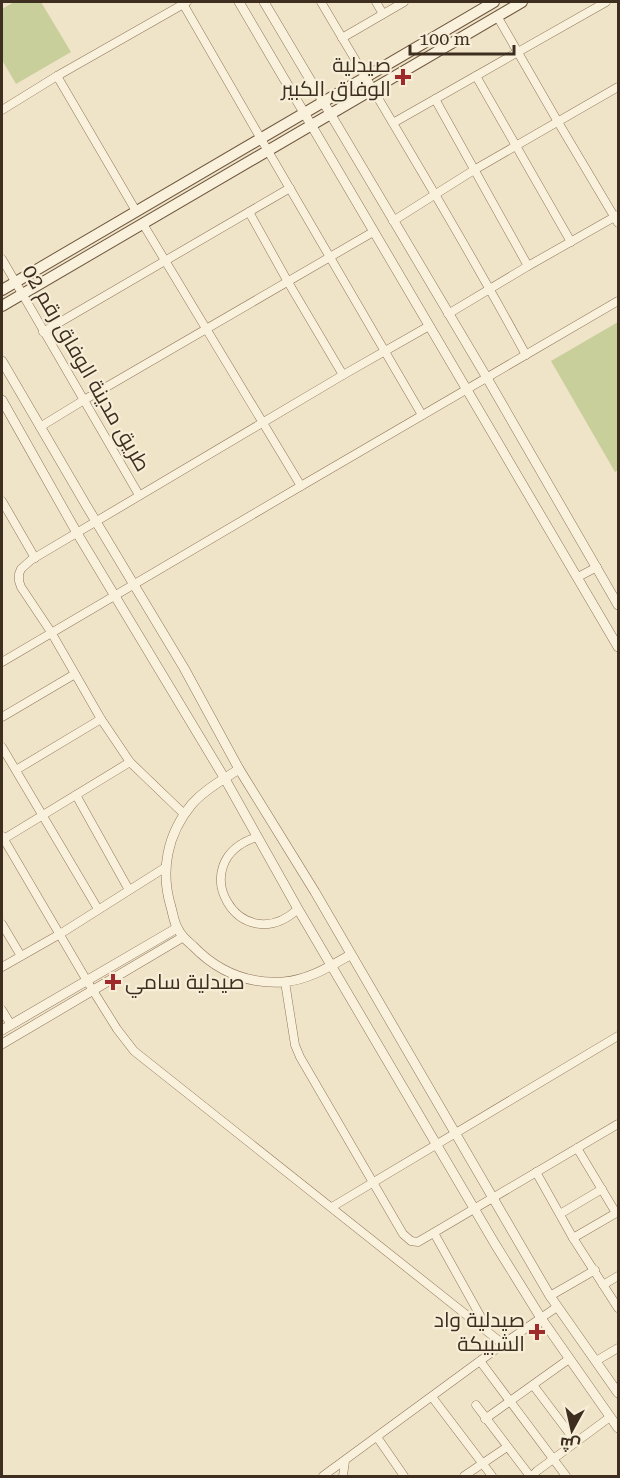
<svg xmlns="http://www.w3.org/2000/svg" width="620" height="1478" font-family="'Roboto Serif',Cairo,serif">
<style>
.green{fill:#c9cf9b}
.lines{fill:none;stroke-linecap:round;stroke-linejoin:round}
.minor-casing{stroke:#8d765c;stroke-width:9}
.tertiary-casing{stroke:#8d765c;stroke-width:10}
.secondary-casing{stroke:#6f573f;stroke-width:12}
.minor{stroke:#faf1dc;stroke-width:8}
.tertiary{stroke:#faf1dc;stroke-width:9}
.secondary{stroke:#faf1dc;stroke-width:10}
.poi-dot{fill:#9e2a2b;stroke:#f7eed8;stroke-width:2}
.labels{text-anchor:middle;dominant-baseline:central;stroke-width:4.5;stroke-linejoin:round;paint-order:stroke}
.poi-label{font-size:21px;fill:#3d2e20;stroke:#f7eed8;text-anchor:end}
.street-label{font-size:21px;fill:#3d2e20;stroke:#f7eed8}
</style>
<rect width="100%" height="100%" fill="#f0e4c8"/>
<g class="green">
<path d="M14,2H41L71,52L16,84L2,60V9Z"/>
<path d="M618,322V470L615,472L551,361Z"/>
</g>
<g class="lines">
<g class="minor-casing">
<g id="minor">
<path d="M182,2L268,151L422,415"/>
<path d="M321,2C390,119 461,235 526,355"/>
<path d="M376,2L383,14"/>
<path d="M497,16L558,122L618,223"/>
<path d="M342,38L404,2"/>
<path d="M57,76L136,211"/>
<path d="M476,76L571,242"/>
<path d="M435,99L528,266"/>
<path d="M2,110L57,76L187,2"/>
<path d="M393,123L606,2"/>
<path d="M249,212L288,282L343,375"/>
<path d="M393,221L474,170L618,87"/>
<path d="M143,224L301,486"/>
<path d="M2,259L139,495"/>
<path d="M448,314L528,266L618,215"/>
<path d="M43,332L290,188"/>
<path d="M40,427L84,400L373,232"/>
<path d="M2,501L35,558"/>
<path d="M578,577L597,567"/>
<path d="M2,662L301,486L618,301"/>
<path d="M2,717L75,674"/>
<path d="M2,747L98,909"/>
<path d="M16,770L101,719"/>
<path d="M76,795L129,890"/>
<path d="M184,814L130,762L101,719L51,632L21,587L19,581V574L21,569L31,560L343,375L429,326"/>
<path d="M2,836L87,981L117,1029L134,1051L503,1344"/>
<path d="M257,837C181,861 240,962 298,909"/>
<path d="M2,840L130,762"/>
<path d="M2,924L21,956"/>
<path d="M2,967L60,934L166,867"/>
<path d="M285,982L295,1045L300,1057L403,1234L411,1241L418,1242L618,1124"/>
<path d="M2,1010L11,1025"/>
<path d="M577,1148L616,1213"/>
<path d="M536,1172L573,1238L618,1308"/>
<path d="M332,1207L618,1036"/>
<path d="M560,1214L602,1189"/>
<path d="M434,1233L487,1328"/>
<path d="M573,1238L618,1212"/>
<path d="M603,1285L618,1276"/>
<path d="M550,1296L595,1270"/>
<path d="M480,1361L566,1476"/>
<path d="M596,1361L618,1348"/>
<path d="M533,1385L576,1442"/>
<path d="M432,1397L492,1476"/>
<path d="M476,1405L530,1476"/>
<path d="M485,1419L569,1359"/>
<path d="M377,1437L404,1476"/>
<path d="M323,1476L503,1344L557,1307"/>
<path d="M343,1476L345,1461"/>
<path d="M464,1476L507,1447"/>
<path d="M532,1476L537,1471L610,1417"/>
</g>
</g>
<g class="tertiary-casing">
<g id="tertiary">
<path d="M239,2L618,647"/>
<path d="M264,2L487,378L618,605"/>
<path d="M2,361L86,505L184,668L239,769L315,892L550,1296L618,1393"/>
<path d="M2,400L77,533L225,779L298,909L495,1244L541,1318L618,1428"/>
<path d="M239,769C223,780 205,789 192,804C167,834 160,871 171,907C173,914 174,923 178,929C181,936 187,941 193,946C217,971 248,984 283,982C308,980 329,967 350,955"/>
<path d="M2,1030L177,928"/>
<path d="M2,1044L183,937"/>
</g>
</g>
<g class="secondary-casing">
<g id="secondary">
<path d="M2,290L494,2"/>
<path d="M2,306L522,2"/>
</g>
</g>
<use href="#minor" class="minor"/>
<use href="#tertiary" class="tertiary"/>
<use href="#secondary" class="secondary"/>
</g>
<g class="poi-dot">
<path d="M400 68h6v6h6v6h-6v6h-6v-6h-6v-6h6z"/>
<path d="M110 973h6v6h6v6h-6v6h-6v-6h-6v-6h6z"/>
<path d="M534 1323h6v6h6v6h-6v6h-6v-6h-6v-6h6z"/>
</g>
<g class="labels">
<g class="poi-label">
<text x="391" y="65">صيدلية<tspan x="391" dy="24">الوفاق الكبير</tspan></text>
<text x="125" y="982" text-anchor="start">صيدلية سامي</text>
<text x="525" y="1320">صيدلية واد<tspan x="525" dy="24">الشبيكة</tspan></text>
</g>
<g class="street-label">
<text transform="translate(86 368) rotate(60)">طريق مدينة الوفاق رقم 02</text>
</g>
</g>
<rect width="620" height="1478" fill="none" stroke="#3d2e20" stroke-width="6"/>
<g transform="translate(572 1430) rotate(188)" stroke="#f7eed8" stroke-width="4.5" paint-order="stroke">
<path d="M0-4.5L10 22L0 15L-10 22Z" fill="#3d2e20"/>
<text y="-9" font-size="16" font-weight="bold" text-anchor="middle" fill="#3d2e20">ش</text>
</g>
<path d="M410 45v9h104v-9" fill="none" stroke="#3d2e20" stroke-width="3"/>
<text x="419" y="45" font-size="18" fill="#3d2e20" stroke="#f7eed8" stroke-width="4.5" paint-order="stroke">100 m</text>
</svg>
